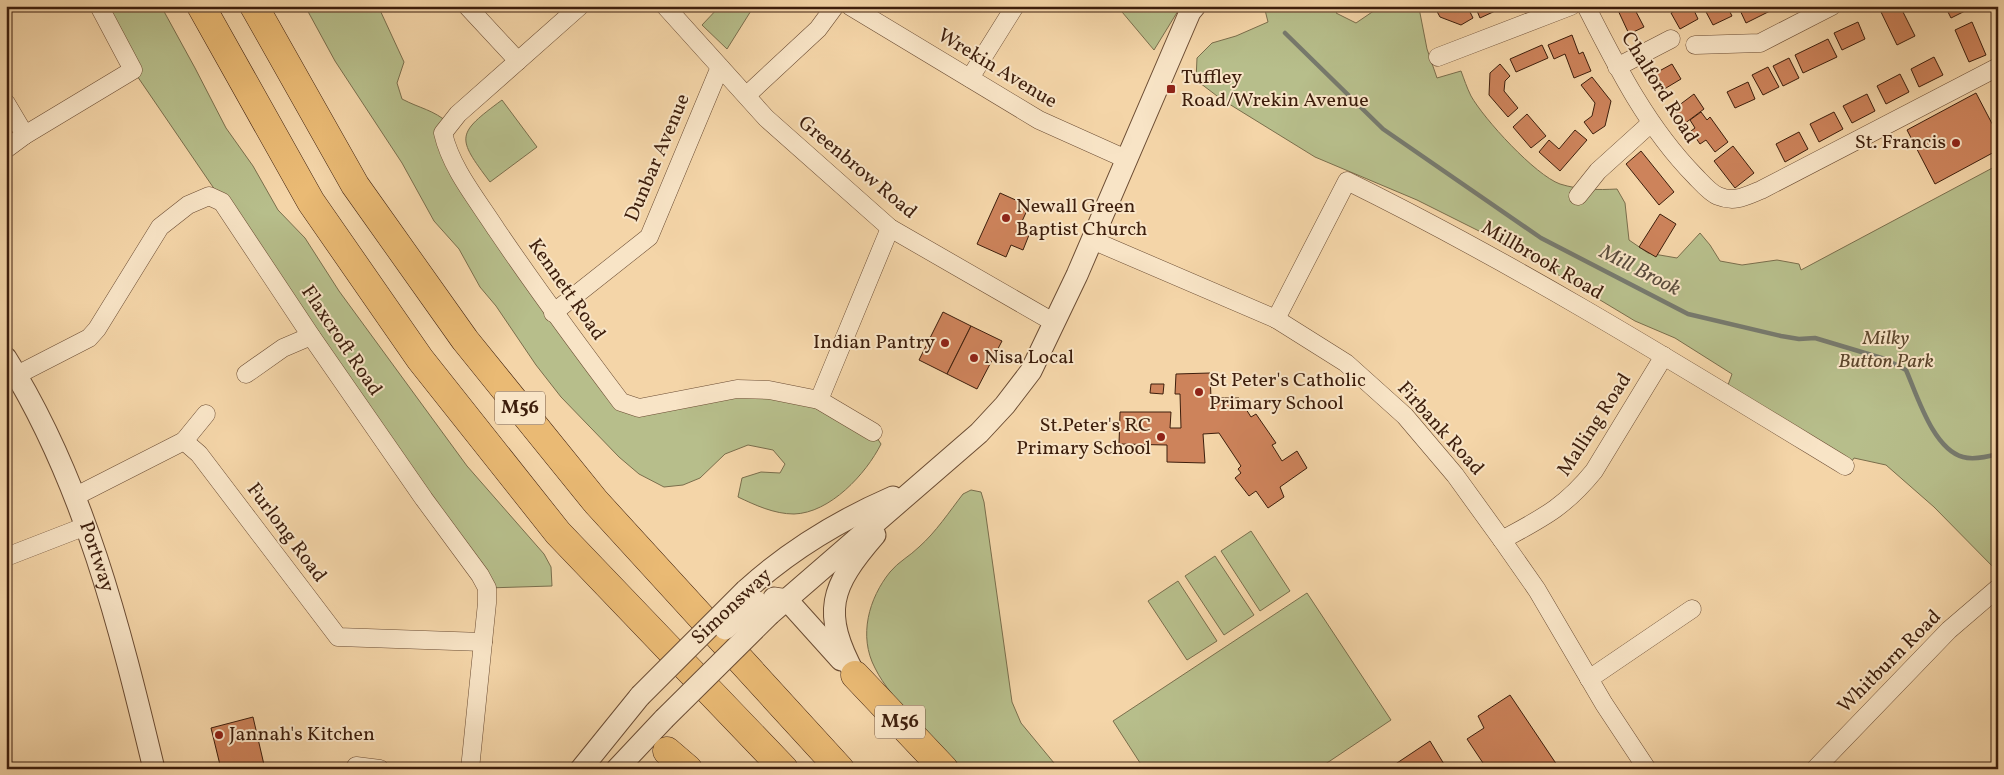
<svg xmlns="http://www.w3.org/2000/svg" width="2004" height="775" font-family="Vollkorn,serif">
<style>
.green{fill:#b7be8b;stroke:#7a6e4c}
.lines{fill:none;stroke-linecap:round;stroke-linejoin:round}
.stream{stroke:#777a6e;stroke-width:4.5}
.building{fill:#cd835b;stroke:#3d1e0c}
.minor-casing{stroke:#6b4c33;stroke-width:19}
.tertiary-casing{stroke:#6b4c33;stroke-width:23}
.motorway-casing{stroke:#3d1e0c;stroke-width:29}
.minor{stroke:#f8e4c6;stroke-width:18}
.tertiary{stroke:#f8e4c6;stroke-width:21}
.motorway{stroke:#eaba74;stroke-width:28}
.tertiary-bridge-casing{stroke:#6b4c33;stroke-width:23;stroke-linecap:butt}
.tertiary-bridge{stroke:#f8e4c6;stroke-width:21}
.poi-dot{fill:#8f2418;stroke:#f8e4c6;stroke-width:2}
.labels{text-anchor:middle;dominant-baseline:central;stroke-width:4;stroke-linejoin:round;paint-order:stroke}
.shield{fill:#f8e4c6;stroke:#755944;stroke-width:1}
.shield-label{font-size:19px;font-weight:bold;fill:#3d1e0c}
.street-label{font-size:20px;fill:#3d1e0c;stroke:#f8e4c6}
.poi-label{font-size:20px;fill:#3d1e0c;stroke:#f8e4c6;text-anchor:start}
.park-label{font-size:20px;font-style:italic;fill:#5c462c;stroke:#f8e4c6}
.water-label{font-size:21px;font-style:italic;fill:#5a4c3d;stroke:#f8e4c6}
</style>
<rect width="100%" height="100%" fill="#f4d5a8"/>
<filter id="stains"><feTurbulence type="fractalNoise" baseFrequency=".004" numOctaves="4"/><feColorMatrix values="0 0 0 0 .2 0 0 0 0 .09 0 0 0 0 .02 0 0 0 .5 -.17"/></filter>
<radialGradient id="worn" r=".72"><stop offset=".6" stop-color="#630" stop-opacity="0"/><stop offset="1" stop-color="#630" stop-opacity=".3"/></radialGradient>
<g class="green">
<path d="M98,6H161L195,68L226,128L253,166L278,210L305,238L339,291L467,466L544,554L551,567L552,586L487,588L133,70Z"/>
<path d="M305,6L379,8L404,62L397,83L402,99C421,109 432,109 450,124L448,152L621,402L737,389L819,400L873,432L881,444C866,474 830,513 794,514C774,514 755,505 738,497L742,478L761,472L780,473L785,464L773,450L748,445L725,454L700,478L683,485L664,487L639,474L619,457L561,397L536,365L496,306L480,287L459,249L434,221L402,163L335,61Z"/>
<path d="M720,6H754L727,49L702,25Z"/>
<path d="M1117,6H1181L1154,50Z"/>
<path d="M1264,6H1341L1336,13L1356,23L1381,6L1419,8L1427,49L1437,78L1461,71C1464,79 1467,88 1471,96C1484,119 1535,175 1560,184C1579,190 1598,190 1617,189L1625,203L1629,240L1648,253L1677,258L1700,233L1710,245L1720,261L1742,265L1777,260L1799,264L1801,270L1998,165V572L1934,507L1886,465L1854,458L1852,461L1728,385L1732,374L1675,338L1635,321L1517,250L1417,200L1315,157L1221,99L1196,80L1197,58L1212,43L1236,36L1268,22Z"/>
<path d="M502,100L537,147L490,182C456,137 456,134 502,100Z"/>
<path d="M971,490L981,492L984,502L1012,702L1021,723L1059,769H963C937,741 891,701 875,668C858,636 869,598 890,572C898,562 910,556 919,547C936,532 949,512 963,494Z"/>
<path d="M1251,531L1290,591L1260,611L1221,551Z"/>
<path d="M1215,556L1254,615L1224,635L1185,576Z"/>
<path d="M1178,581L1217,641L1187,660L1148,601Z"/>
<path d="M1307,593L1391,720L1318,769H1144L1113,721Z"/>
</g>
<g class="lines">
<path class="stream" d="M1285,33L1383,129L1541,238L1688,314L1781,336L1799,339L1815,338L1885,359L1906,370C1917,395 1933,449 1963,457C1973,460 1987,457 1998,454"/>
</g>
<g class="building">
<path d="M1434,6H1467L1473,18L1461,25L1440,17Z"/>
<path d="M1475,6H1506L1480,18Z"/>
<path d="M1616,6H1633L1644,27L1629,34Z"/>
<path d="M1684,6H1692L1698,19L1680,29L1671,13Z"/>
<path d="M1712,6H1727L1732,16L1713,25L1705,10Z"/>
<path d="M1738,6H1777L1778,7L1746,23Z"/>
<path d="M1893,6H1900L1915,36L1897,45L1881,12Z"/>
<path d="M1945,6H1966L1967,10L1951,18Z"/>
<path d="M1858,22L1865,39L1842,50L1834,33Z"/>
<path d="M1972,22L1986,55L1969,62L1955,30Z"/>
<path d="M1572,35L1579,54L1583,52L1591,71L1574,78L1565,54L1554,59L1548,45Z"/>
<path d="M1828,39L1837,57L1803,73L1795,55Z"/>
<path d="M1542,45L1548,58L1516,72L1510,59Z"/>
<path d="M1934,57L1943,75L1919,87L1911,69Z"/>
<path d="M1789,58L1799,78L1783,86L1773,66Z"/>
<path d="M1500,64L1510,76L1505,81L1504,91L1518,108L1508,117L1489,95L1490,73Z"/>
<path d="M1672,64L1681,79L1661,91L1652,75Z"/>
<path d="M1768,67L1779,87L1763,95L1752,75Z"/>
<path d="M1900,74L1909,92L1886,104L1877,86Z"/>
<path d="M1592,77L1611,101L1605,126L1593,134L1584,122L1592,116L1595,103L1581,85Z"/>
<path d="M1748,82L1755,99L1735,108L1727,92Z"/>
<path d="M1976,93L1998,135V150L1935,184L1907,130Z"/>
<path d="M1694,94L1704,109L1684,124L1674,109Z"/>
<path d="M1867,94L1875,111L1852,123L1843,106Z"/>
<path d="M1701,112L1707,120L1710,117L1728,142L1715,152L1706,140L1700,144L1691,131L1695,128L1690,120Z"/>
<path d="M1834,112L1843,129L1819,142L1810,124Z"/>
<path d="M1527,114L1546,136L1531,148L1513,127Z"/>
<path d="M1575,130L1587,140L1560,171L1539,152L1549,140L1559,149Z"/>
<path d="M1799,132L1808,149L1785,162L1776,144Z"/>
<path d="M1733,146L1754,173L1735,188L1714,161Z"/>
<path d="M1641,151L1674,192L1659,205L1626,164Z"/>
<path d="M1000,193L1029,206L1018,230L1029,235L1023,250L1011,245L1006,257L977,244Z"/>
<path d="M1660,214L1676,224L1656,257L1639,247Z"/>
<path d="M943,312L971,326L947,374L919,360Z"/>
<path d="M971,326L1002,341L977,389L947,374Z"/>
<path d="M1210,373L1211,398H1239L1251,417L1256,414L1276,443L1272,445L1282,461L1297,451L1307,468L1280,487L1284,497L1268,508L1256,491L1249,496L1235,478L1241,473L1238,469L1241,466L1219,433L1203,434L1205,463L1167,462V445L1119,444L1120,412H1171L1170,428H1181L1180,394H1175L1176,374Z"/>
<path d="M1151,384H1164L1163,394L1150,393Z"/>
<path d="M1510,695L1557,765L1553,769H1487L1467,739L1484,728L1478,716Z"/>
<path d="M253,717L265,769H221L211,728Z"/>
<path d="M1430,741L1447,769H1388Z"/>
</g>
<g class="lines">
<g class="minor-casing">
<g id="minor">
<path d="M467,6L518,61"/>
<path d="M580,6L458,114L443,133C451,168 476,198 496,229C536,288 578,345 621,402L639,408L737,389L769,390L819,400L873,432"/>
<path d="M665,6L766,118L890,228L1055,323"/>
<path d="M850,6L1039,120L1126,159"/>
<path d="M1586,6C1617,67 1647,127 1695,176C1701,182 1710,193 1718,196C1735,203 1746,196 1761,190L1998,67"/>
<path d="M1695,45L1760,43L1832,6"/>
<path d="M1438,57L1571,6"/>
<path d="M1617,67L1671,39"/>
<path d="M970,78L1015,6"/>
<path d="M747,95L818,29L835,6"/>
<path d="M6,103L25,135"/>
<path d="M6,149L25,135L133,70L99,6"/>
<path d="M1578,196L1598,171L1651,123"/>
<path d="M1092,240L1276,319L1346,363L1405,416L1455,475L1502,540L1537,590L1604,704L1647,769"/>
<path d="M553,313L649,237L720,67"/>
<path d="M1276,319L1347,181C1518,265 1681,366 1845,466"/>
<path d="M246,374L283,348L311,336"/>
<path d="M17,375L89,338L97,329L160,227L188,205L209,196L222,202L311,336L424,499L480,575L487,588V603L470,769"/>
<path d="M819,400L890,228"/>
<path d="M184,441L206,414"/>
<path d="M74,497L184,441L199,454L338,637L483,642"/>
<path d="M1502,540C1542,518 1564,508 1594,471L1664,356"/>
<path d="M6,557L86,526"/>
<path d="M1589,679L1692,609"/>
<path d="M356,766L380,769"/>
<path d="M1815,769L1949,630L1998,588"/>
</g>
</g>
<g class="tertiary-casing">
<g id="tertiary">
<path id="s1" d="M6,358C84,482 120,628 154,769"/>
<path d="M746,590C789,551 840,520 893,497"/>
<path d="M774,598L787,600L841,660"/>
<path d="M770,614L979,433L1005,405L1031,371L1077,275L1190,12L1195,6"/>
<path d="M855,675C821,612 830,587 875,535"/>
<path d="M581,769L640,696"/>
<path d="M617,769L664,719"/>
</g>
</g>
<g class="motorway-casing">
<g id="motorway">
<path d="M201,6L311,202L420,359L558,533L784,769"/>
<path d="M254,6L355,185L465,340L596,502L840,769"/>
<path d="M855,675L944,769"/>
<path d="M667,751L688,769"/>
</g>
</g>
<use href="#minor" class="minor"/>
<use href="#tertiary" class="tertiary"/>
<use href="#motorway" class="motorway"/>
<g class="tertiary-bridge-casing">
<g id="tertiary-bridge">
<path d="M725,629L757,602"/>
<path d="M640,696L746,590"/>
<path d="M664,719L770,614"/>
</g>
</g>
<use href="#tertiary-bridge" class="tertiary-bridge"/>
</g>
<g class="poi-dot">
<rect x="1166" y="84" width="10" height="10" rx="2.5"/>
<circle cx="1956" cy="143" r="5"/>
<circle cx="1006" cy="218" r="5"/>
<circle cx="945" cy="343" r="5"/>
<circle cx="974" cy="358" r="5"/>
<circle cx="1199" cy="392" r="5"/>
<circle cx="1161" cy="437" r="5"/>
<circle cx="219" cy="735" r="5"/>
</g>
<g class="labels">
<g class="shield">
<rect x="495" y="391.5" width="50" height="33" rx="4"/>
<rect x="875" y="705.5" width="50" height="33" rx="4"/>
</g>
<g class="shield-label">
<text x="520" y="408">M56</text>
<text x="900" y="722">M56</text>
</g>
<g class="street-label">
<text transform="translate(997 69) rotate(31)">Wrekin Avenue</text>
<text transform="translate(1659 88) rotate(58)">Chalford Road</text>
<text transform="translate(658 158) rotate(-67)">Dunbar Avenue</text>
<text transform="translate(857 168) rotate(40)">Greenbrow Road</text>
<text transform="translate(1542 261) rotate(30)">Millbrook Road</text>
<text transform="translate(566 290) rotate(55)">Kennett Road</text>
<text transform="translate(341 341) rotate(56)">Flaxcroft Road</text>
<text transform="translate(1595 425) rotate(-57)">Malling Road</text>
<text transform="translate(1440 429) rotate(48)">Firbank Road</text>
<text transform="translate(286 533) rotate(53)">Furlong Road</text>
<text stroke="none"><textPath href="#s1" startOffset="219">Portway</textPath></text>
<text transform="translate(732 607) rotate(-43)">Simonsway</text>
<text transform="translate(1890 662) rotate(-45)">Whitburn Road</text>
</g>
<g class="poi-label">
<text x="1181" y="78">Tuffley<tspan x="1181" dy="23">Road/Wrekin Avenue</tspan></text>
<text x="1946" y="143" text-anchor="end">St. Francis</text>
<text x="1016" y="207">Newall Green<tspan x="1016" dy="23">Baptist Church</tspan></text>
<text x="935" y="343" text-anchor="end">Indian Pantry</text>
<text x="984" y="358">Nisa Local</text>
<text x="1209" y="381">St Peter's Catholic<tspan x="1209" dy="23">Primary School</tspan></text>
<text x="1151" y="426" text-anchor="end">St.Peter's RC<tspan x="1151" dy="23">Primary School</tspan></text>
<text x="229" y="735">Jannah's Kitchen</text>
</g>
<g class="park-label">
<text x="1886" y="339">Milky<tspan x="1886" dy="23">Button Park</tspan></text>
</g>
<g class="water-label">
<text transform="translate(1640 271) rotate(27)">Mill Brook</text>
</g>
</g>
<rect width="2004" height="775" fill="none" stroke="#f4d5a8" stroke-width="25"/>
<rect x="8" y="8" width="1989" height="760" fill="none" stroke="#3d1e0c" stroke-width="2.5"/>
<rect x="12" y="12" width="1979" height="750" fill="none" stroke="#3d1e0c"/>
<rect width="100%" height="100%" filter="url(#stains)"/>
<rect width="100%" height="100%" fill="url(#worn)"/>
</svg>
